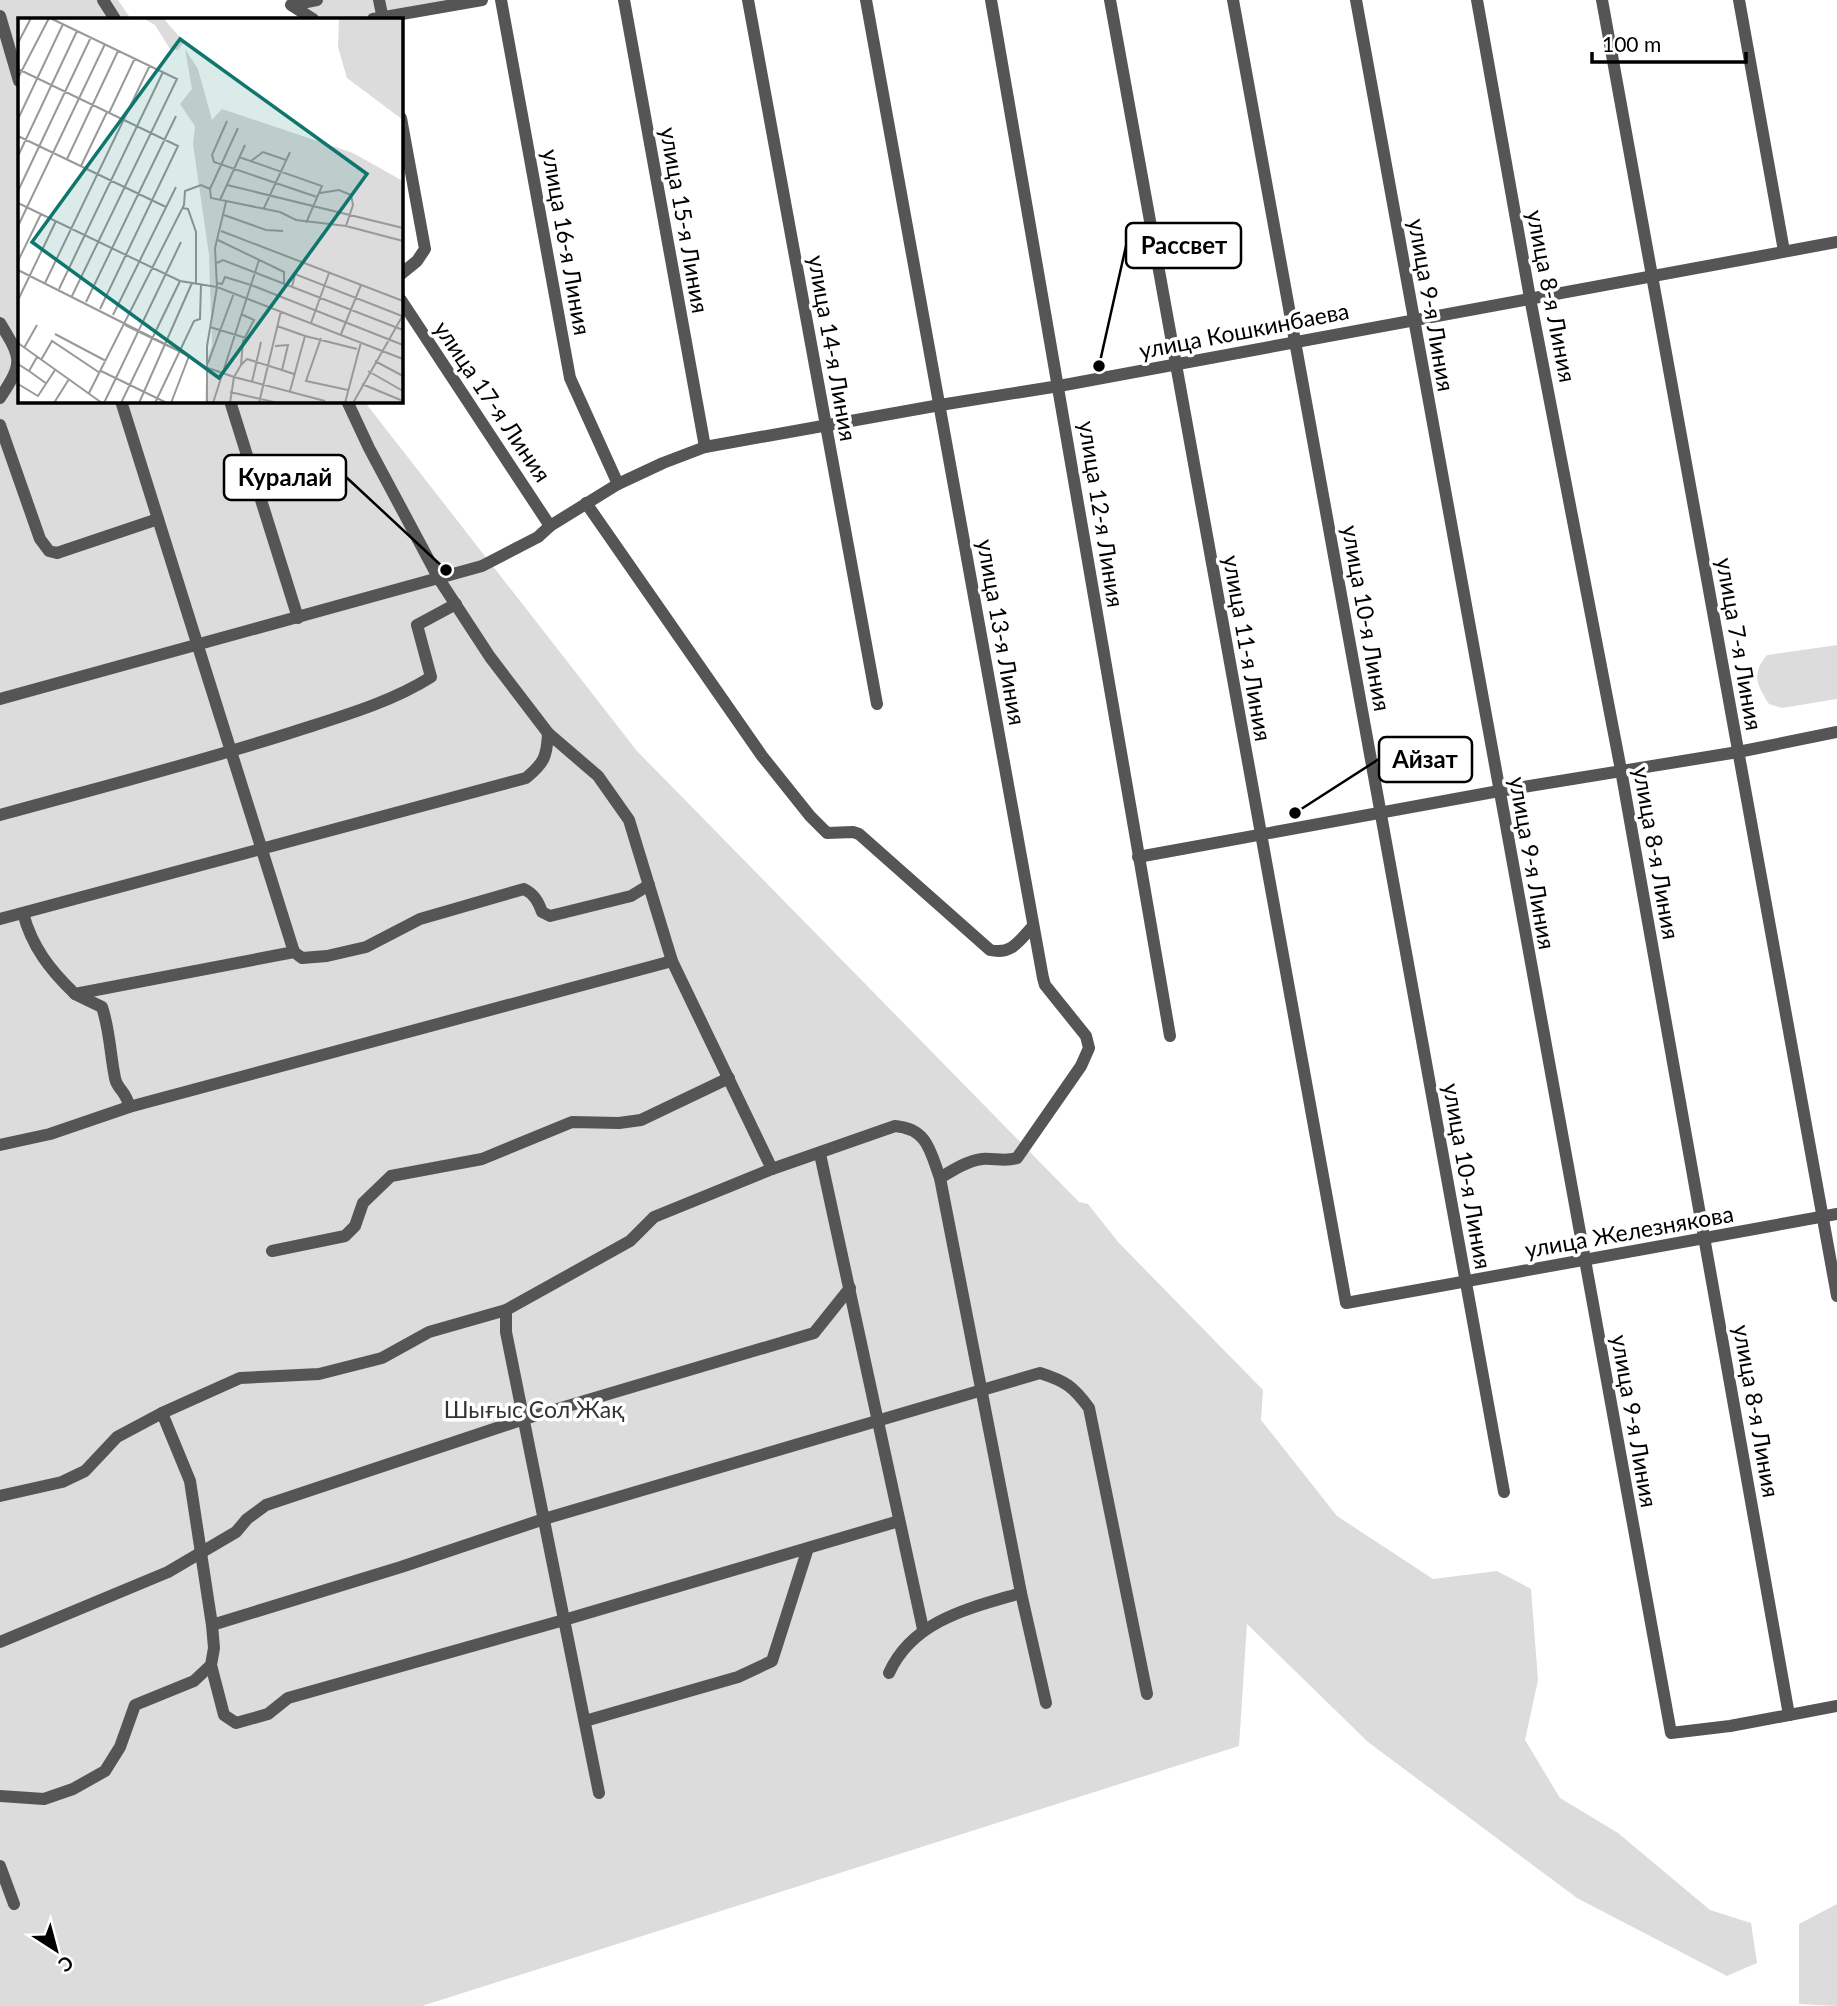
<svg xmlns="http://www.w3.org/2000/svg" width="1837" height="2006" font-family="Lato,sans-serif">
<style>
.green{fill:#dcdcdc}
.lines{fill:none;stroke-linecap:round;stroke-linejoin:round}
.minor{stroke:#555;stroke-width:12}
.labels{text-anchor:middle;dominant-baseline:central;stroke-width:7;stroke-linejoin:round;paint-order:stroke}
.street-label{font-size:23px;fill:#000;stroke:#fff}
.park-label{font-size:23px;fill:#333;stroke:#fff}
.inset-road{fill:none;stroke:#999;stroke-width:2}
.view{fill:#0f766e;fill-opacity:0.15;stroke:#0f766e;stroke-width:3.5}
.inset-edge{fill:none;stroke:#000;stroke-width:3.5}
.leader{fill:none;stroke:#000;stroke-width:2.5}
.callout-dot{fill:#000;stroke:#fff;stroke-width:2.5}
.callout{fill:#fff;stroke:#000;stroke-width:2.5}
.callout-label{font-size:24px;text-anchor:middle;font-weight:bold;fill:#000}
</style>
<rect width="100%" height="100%" fill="#fff"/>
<g class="green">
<path d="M0,0H118L131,19H19V401H364L637,751L1079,1202L1088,1204L1119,1243L1263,1390L1261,1420L1337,1516L1433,1579L1497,1571L1531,1589L1538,1680L1525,1740L1560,1798L1618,1833L1710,1910L1751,1923L1757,1963L1727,1976L1577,1898L1368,1742L1247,1624L1239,1746L422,2006H0Z"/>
<path d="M303,0H477L374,19H309Z"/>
<path d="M1837,645V699L1782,708L1769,704C1757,685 1751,674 1767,655Z"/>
<path d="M1837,1904V2006L1799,2004V1924Z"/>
</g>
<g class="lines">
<g class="minor">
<path d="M103,0L115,19"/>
<path d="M379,0L383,19"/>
<path d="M501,0L570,378L618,484"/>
<path d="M624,0L705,447"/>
<path d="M748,0L877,704"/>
<path d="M866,0L1043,978L1045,985L1086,1036L1089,1048L1081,1066L1017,1158C1005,1162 994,1158 982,1159C967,1161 953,1170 940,1178"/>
<path d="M991,0L1170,1036"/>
<path d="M1110,0L1346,1303L1837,1214"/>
<path d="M1233,0L1504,1492"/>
<path d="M1356,0L1671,1733L1730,1726L1837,1706"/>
<path d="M1477,0L1530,298L1621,770L1789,1715"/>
<path d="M1602,0L1837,1296"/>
<path d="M1739,0L1784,251"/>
<path d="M0,16L19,81"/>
<path d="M313,19L291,5L317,0"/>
<path d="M373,19L482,0"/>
<path d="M401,118L425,249L417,261L401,274"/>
<path d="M401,300L550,526"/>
<path d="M0,323C22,359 24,362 0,398"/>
<path d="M121,401L294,952"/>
<path d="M230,401L298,618"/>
<path d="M347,401L369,448L439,579L490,657L548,733L598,776L629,820L672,961L772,1169"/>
<path d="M0,425L40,539L49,551L57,553L158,519"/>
<path d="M586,503L762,756L810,816L827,833L853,832L859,834L990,950C1012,955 1019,941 1033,926"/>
<path d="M0,699L482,566L538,537L550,526L618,484L663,463L705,447L940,405L1059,386L1837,242"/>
<path d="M0,815C98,788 196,763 293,732C339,717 390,703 431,677L417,625L456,604"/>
<path d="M1138,857L1499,791L1738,752L1837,732"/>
<path d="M23,913C32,947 50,970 75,994L294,952L302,958L327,956L366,947L420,919L524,889C534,894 538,901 542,912L550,916L631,896L649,885"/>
<path d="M0,919L526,778C544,763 547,757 548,733"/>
<path d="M75,994L102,1007C110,1031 110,1054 115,1078C117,1090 127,1091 129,1107"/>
<path d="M0,1145L50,1134L129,1107L672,961"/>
<path d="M820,1154L923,1629"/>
<path d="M272,1251L345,1236L355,1226L363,1203L391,1176L482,1159L572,1122L619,1123L641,1120L729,1078"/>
<path d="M506,1310V1332L599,1793"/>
<path d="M162,1413L190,1481L212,1625L214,1648L211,1665L224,1715L236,1723L268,1714L288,1698L564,1620L899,1521"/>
<path d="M0,1496L62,1482L85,1471L117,1437L162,1413L240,1378L319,1374L382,1358L429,1332L506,1310L630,1241L654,1217L772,1169L895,1126C928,1129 930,1151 940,1178L1021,1593L1046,1703"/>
<path d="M212,1625L401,1567L544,1519L1040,1373C1065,1381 1073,1386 1089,1408L1147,1694"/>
<path d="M0,1642L168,1572L236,1532L247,1519L266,1505L524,1419L814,1333L850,1288"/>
<path d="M889,1673C913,1620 970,1608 1021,1593"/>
<path d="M585,1721L738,1677L772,1661L808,1548"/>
<path d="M0,1796L44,1799L73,1789L105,1771L120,1747L135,1705L194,1681L211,1665"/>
<path d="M0,1866L14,1904"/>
</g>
</g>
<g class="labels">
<g class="street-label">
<text transform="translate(685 220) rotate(80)">улица 15-я Линия</text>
<text transform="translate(567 242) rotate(80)">улица 16-я Линия</text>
<text transform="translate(1552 296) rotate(79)">улица 8-я Линия</text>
<text transform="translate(1432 305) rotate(80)">улица 9-я Линия</text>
<text transform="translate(1244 330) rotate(-11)">улица Кошкинбаева</text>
<text transform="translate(833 348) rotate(80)">улица 14-я Линия</text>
<text transform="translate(493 401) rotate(56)">улица 17-я Линия</text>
<text transform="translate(1102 514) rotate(81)">улица 12-я Линия</text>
<text transform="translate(1367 618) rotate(80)">улица 10-я Линия</text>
<text transform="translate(1002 632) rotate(80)">улица 13-я Линия</text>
<text transform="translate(1740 644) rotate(80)">улица 7-я Линия</text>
<text transform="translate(1248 648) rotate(80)">улица 11-я Линия</text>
<text transform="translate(1657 853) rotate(80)">улица 8-я Линия</text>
<text transform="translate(1533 863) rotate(80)">улица 9-я Линия</text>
<text transform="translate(1468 1176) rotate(80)">улица 10-я Линия</text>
<text transform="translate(1629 1231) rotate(-10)">улица Железнякова</text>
<text transform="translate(1757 1411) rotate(80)">улица 8-я Линия</text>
<text transform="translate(1635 1421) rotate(80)">улица 9-я Линия</text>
</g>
<g class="park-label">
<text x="534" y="1409">Шығыс Сол Жақ</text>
</g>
</g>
<g transform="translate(18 18)">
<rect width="385" height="385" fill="#fff"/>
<path d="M125,0H145L166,24L160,32L152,31L137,7ZM321,0H385V102L329,60L320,29ZM167,31L180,51L194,102L204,91L335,135L385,163V385H187L189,342L194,327L191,237L175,126L177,108L162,86L174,71Z" fill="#dcdcdc"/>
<path class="inset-road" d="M32,0L159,61L54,278M0,25L13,0M0,51L160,128L82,291M0,60L31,0M91,95L117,40M0,101L45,6M209,103L194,137L196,144L299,179M220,110L192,171L193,180L262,194L278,202L328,208L385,223M0,118L148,189M0,138L59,13M221,139L304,168L288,205M49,141L100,33M233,143L245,134L268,142M63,148L89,94M209,167L385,210M0,173L73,19M302,175L321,172L333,177L335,187L328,208M202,182L227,127M0,185L162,263L199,269L385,341M164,190L170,191L178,214V266M246,190L272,134M206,197L248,212L265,213M0,208L87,26M203,213L385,283M200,222L266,254V266M0,243L23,196M199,245L205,242L385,312M0,252L171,338L107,307M27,265L132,47M199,265L204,266L207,259L233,267L385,327M274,269L277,256L384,298M41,271L145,54M0,282L38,203M68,284L158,98M223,296L236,302L225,323L223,347L216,359L307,383M95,297L158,169M293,305L311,255M259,308L287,318L272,373M192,309L228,320M37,316L88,343M323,316L343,267M287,318L339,331M303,320L288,363L330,372M0,325L84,385M257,328L270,327L264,352L276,356M6,330L19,307M23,342L34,323L82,355M357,343L385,358M190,345L216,275M0,346L11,353L19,339M223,347L229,341L264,352M190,350L216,359L212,385M11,353L29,366M83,353L149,385M350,353L385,373M234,364L243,324M0,366L20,378L37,352M344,366L385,383M212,374L260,385M71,375L166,187L167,173L183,167L192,171M36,385L51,361M86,385L163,224M103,385L162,263M121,385L174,265M137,385L176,303L182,301L183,266M153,385L171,338M189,385V328L199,269L197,230L208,184M195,385L241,242M241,385L263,293M327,385L343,324M335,385L385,297"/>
<path class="view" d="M162,21L349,156L201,360L14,224Z"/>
<rect width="385" height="385" class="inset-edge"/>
</g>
<path class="leader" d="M1099 366L1126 246M446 570L346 477M1295 813L1379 759"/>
<g class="callout-dot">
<circle cx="1099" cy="366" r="7"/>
<circle cx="446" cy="570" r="7"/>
<circle cx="1295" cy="813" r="7"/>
</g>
<g class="callout">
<rect x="1126" y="223" width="115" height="45" rx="7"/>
<rect x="224" y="455" width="122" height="45" rx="7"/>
<rect x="1379" y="737" width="93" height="45" rx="7"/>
</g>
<g class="callout-label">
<text x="1184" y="254">Рассвет</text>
<text x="285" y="486">Куралай</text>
<text x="1425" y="768">Айзат</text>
</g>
<g transform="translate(56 1950) rotate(144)" stroke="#ffffff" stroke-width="5" paint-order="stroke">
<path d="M0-5L12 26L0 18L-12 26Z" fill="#000000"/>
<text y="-10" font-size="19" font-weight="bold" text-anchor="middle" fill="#000000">С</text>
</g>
<path d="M1592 52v10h154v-10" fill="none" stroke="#000000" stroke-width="3.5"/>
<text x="1602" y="52" font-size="21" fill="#000000" stroke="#ffffff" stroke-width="5" paint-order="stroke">100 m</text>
</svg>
